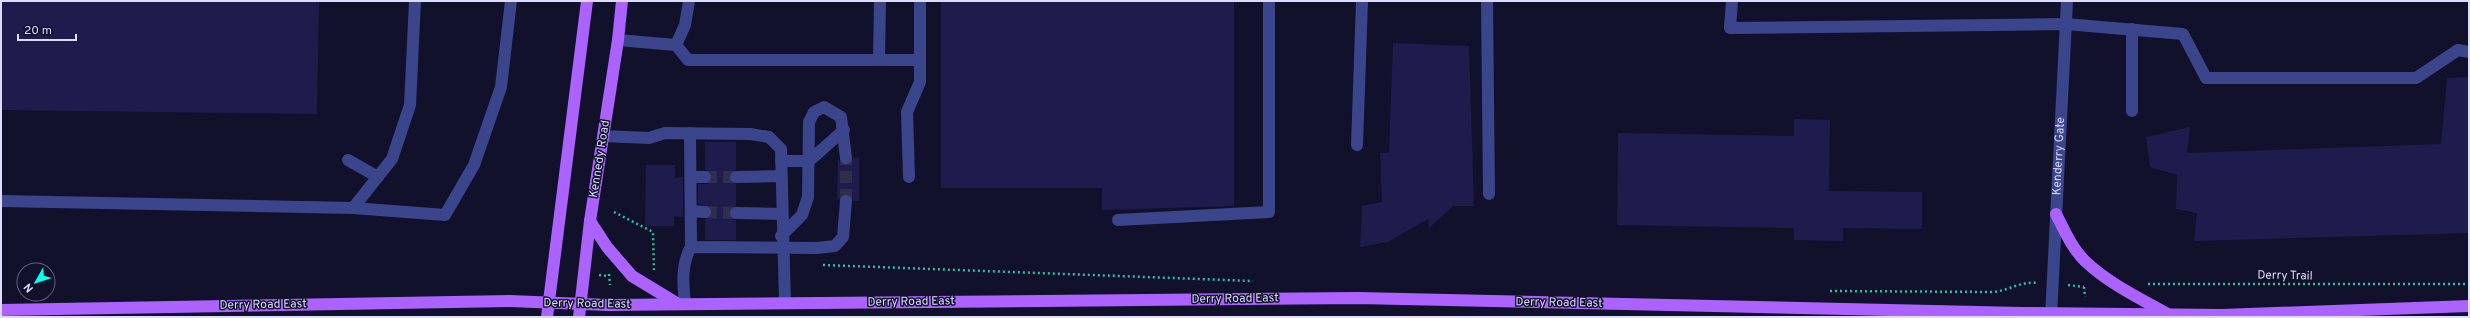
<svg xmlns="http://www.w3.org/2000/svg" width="2470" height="318" font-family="Overpass,sans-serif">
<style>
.building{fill:#1e1c4c}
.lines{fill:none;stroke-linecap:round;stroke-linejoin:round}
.minor-tunnel{stroke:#2f2f4b;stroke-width:12;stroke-dasharray:12 6;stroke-linecap:butt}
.path{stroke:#2fbf9f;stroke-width:2.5;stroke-dasharray:2 3;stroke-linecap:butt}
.minor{stroke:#3b458b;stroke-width:12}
.major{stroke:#ab62ff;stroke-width:12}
.labels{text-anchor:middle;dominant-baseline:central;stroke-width:3;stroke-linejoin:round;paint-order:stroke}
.street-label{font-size:12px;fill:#dbdcff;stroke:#11112b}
</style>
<rect width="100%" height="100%" fill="#11112b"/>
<g class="building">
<path d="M1,1H319L317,114L1,110Z"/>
<path d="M941,1H1234V206L1102,210V188H941Z"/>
<path d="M1393,43L1469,46L1474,206H1453L1429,228L1428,219L1388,242L1360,247L1362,206L1382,202L1380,153H1389Z"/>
<path d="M2469,77V233L2194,241L2197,213L2176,209L2177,175L2150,167L2146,137L2190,127L2187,153L2441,144L2447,78Z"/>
<path d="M1794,119L1830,120L1829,191L1922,192V229L1843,228V241L1794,240V228L1617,225L1618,133L1794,136Z"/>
<path d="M705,142H736V170L732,171L729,177L730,181L736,184V206L730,209L729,213L732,219L736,220V240H705V219L711,216L712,212L709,206L698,204V184H708L712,177L709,171L705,170Z"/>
<path d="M838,157L840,163L847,165L851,164L853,158H859V201H853L851,195L846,194L837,201Z"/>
<path d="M646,165H675V178L683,177V217L674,216V226H645Z"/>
</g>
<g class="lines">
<g class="minor-tunnel">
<path d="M705,177H736"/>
<path d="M846,201V158"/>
<path d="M705,212L736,213"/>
</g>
<g class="path">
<path d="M614,212L653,232L654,270"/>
<path d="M823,265L1253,281"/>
<path d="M609,274L610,285"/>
<path d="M599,275L608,276"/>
<path d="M2148,284H2469"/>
<path d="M2068,285L2084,287"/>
<path d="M2084,287L2085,297"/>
<path d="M1830,291L1994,292C2010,290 2021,281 2037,283"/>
</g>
<g class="minor">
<path d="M1487,1L1489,194"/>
<path d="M1732,1L1730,28L2066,24L2183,34L2206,78H2416L2458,50L2469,52"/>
<path d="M2132,29V111"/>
<path d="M618,40L676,45L688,60H920"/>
<path d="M676,45L685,25L689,1"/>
<path d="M879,60L880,1"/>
<path d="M690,133L691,247"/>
<path d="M603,136L649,138L665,133L750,134L769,137L781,149L785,303"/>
<path d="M1357,145L1362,1"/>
<path d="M348,160L378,177"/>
<path d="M781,161H809L844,130"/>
<path d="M691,177H705"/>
<path d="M736,177L781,176"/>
<path d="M909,177L907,112L920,82V1"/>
<path d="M1,201L353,208L392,159L410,105L415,1"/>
<path d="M353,208L445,215L474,165L501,87L511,1"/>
<path d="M691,211L705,212"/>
<path d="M736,213L781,214"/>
<path d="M1118,220L1269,212V1"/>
<path d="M781,236L802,215L808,197L809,122L814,112L824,107L841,117L846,158"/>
<path d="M685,304C683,284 681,264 691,247L817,248L835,246L843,237L846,201"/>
<path id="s1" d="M2051,317L2067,1"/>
</g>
<g class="major">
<path d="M2056,214C2064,230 2072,248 2085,261C2108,283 2139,298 2166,313"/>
<path d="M590,221L607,247L632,276L678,304"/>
<path d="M1,310L510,301L608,305L1358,298L2022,313L2222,315L2469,306"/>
<path d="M547,317L587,1"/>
<path d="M579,317L590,221L618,40L622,1"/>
</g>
</g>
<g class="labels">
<g class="street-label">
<text stroke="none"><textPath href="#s1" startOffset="161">Kenderry Gate</textPath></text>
<text transform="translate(600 159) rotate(-81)">Kennedy Road</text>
<text transform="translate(2285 276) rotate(1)">Derry Trail</text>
<text transform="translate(1235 299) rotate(-1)">Derry Road East</text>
<text transform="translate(911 302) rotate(-1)">Derry Road East</text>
<text transform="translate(1559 303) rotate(1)">Derry Road East</text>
<text transform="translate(587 304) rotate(1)">Derry Road East</text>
<text transform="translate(263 305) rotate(-1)">Derry Road East</text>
</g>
</g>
<rect width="2470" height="318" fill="none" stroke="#dbdcff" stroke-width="4"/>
<g transform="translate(36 282) rotate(231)"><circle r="19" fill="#11112b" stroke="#626280"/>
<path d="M0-3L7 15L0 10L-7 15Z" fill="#07fff0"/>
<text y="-6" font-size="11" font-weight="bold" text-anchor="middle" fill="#dbdcff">N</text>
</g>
<path d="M18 34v6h58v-6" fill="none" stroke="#dbdcff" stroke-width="2"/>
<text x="24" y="34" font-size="12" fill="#dbdcff" stroke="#11112b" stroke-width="3" paint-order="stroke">20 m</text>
</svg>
